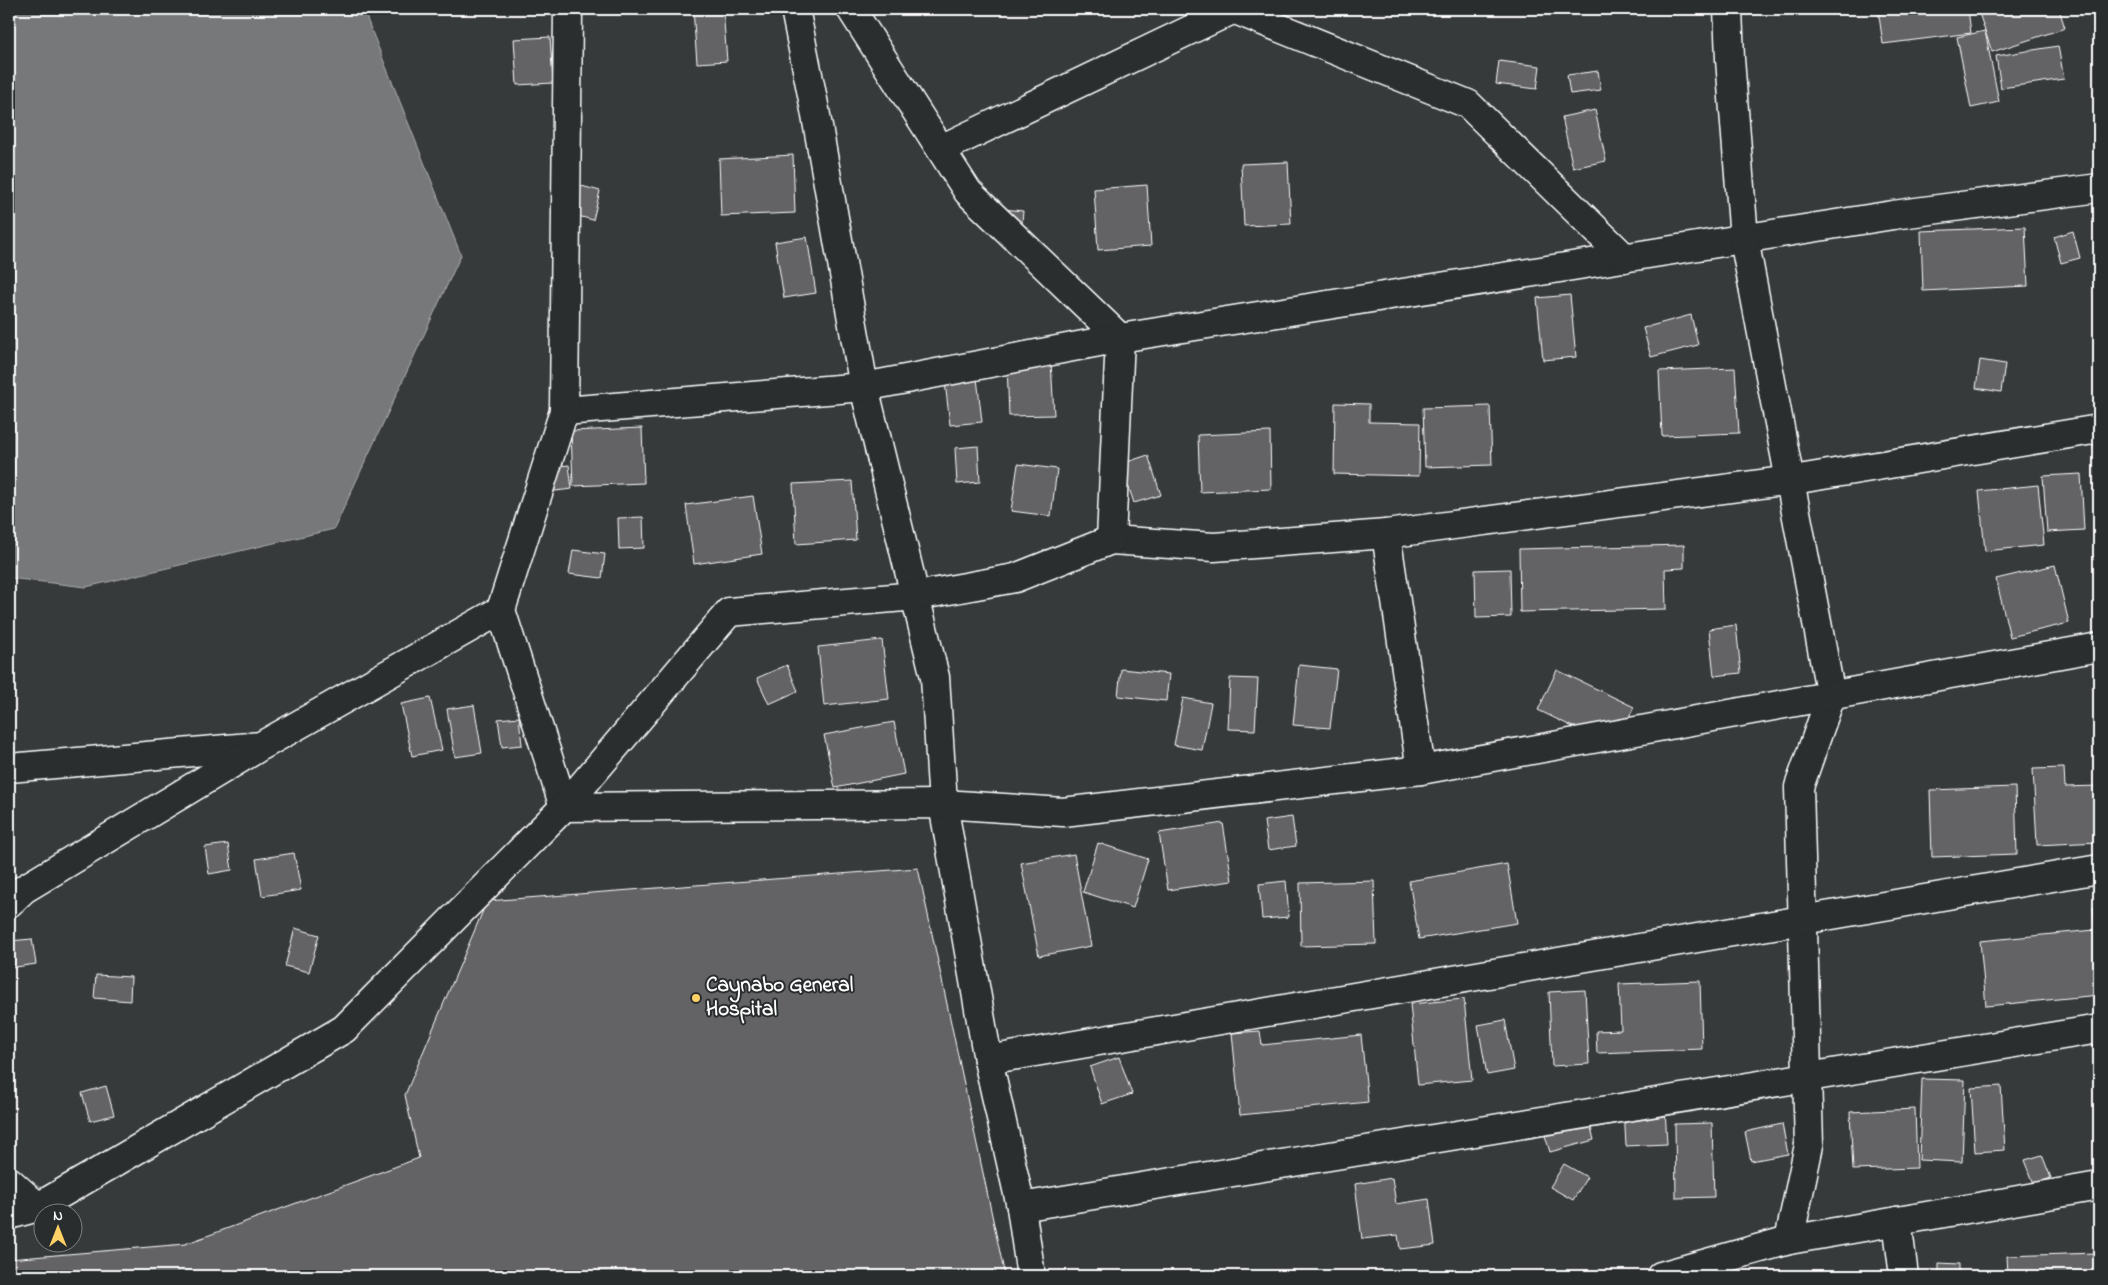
<svg xmlns="http://www.w3.org/2000/svg" width="2108" height="1285" font-family="'Indie Flower',sans-serif">
<style>
.water{fill:#767879;stroke:#adaeaf}
.building{fill:#636465;stroke:#fff}
.lines{fill:none;stroke-linecap:round;stroke-linejoin:round}
.street-casing{stroke:#fff;stroke-width:31}
.street{stroke:#2a2d2e;stroke-width:28}
.poi-dot{fill:#ffd166;stroke:#2a2d2e;stroke-width:2}
.labels{text-anchor:middle;dominant-baseline:central;stroke-width:4;stroke-linejoin:round;paint-order:stroke}
.poi-label{font-size:21px;font-weight:bold;fill:#fff;stroke:#2a2d2e;text-anchor:start}
</style>
<rect width="100%" height="100%" fill="#373a3b"/>
<filter id="ink" filterUnits="userSpaceOnUse"><feTurbulence type="fractalNoise" baseFrequency=".02" numOctaves="2"/><feDisplacementMap in="SourceGraphic" scale="10" xChannelSelector="R" yChannelSelector="G"/><feConvolveMatrix kernelMatrix="1 2 1 2 8 2 1 2 1" color-interpolation-filters="sRGB"/></filter>
<g filter="url(#ink)">
<path class="water" d="M9,9H363L461,255L334,529L86,587L9,578Z"/>
<g class="building">
<path d="M693,9H723L727,61L697,63Z"/>
<path d="M1878,9H1968L1971,33L1883,44Z"/>
<path d="M1982,9H2059L2065,28L1992,52L1978,10Z"/>
<path d="M1985,31L1999,102L1971,108L1957,37Z"/>
<path d="M550,37L553,83L517,85L514,39Z"/>
<path d="M2058,46L2064,79L2001,88L1996,56Z"/>
<path d="M1499,61L1540,66L1537,89L1496,84Z"/>
<path d="M1598,71L1601,90L1570,94L1567,75Z"/>
<path d="M1595,110L1606,161L1573,168L1562,117Z"/>
<path d="M793,155L795,213L721,216L719,159Z"/>
<path d="M1288,162L1291,224L1244,226L1241,164Z"/>
<path d="M574,184L600,191L593,220L567,213Z"/>
<path d="M1147,185L1151,246L1098,250L1094,189Z"/>
<path d="M993,208L1023,211L1021,236L991,233Z"/>
<path d="M2025,227L2028,286L1923,291L1921,231Z"/>
<path d="M2073,231L2080,258L2061,263L2054,237Z"/>
<path d="M807,237L816,293L784,298L775,242Z"/>
<path d="M1570,295L1576,357L1543,360L1537,298Z"/>
<path d="M1691,315L1698,345L1651,357L1643,328Z"/>
<path d="M1980,360L2005,364L2001,392L1976,388Z"/>
<path d="M1051,362L1054,415L1009,416L1007,364Z"/>
<path d="M1735,368L1739,433L1662,436L1659,371Z"/>
<path d="M976,369L982,422L950,425L944,373Z"/>
<path d="M1335,403L1369,404V422L1420,423L1419,476L1334,474Z"/>
<path d="M1490,406L1492,465L1425,467L1423,408Z"/>
<path d="M642,428L644,483L573,486L571,431Z"/>
<path d="M1270,432L1271,489L1200,492L1198,435Z"/>
<path d="M978,446L980,482L957,484L955,448Z"/>
<path d="M1148,455L1161,495L1134,503L1121,464Z"/>
<path d="M1018,464L1057,469L1051,516L1011,511Z"/>
<path d="M569,465L572,489L547,492L544,468Z"/>
<path d="M2081,474L2084,530L2047,532L2043,476Z"/>
<path d="M852,481L856,540L796,544L793,484Z"/>
<path d="M2038,485L2044,545L1985,551L1979,491Z"/>
<path d="M753,496L762,554L694,564L686,505Z"/>
<path d="M643,517L644,548L619,549L618,518Z"/>
<path d="M1684,545V568L1665,569L1666,609L1520,612L1519,549Z"/>
<path d="M573,550L605,554L602,578L569,574Z"/>
<path d="M2055,565L2069,623L2010,637L1996,579Z"/>
<path d="M1510,569L1511,617L1476,618L1475,570Z"/>
<path d="M1736,625L1741,673L1714,676L1709,629Z"/>
<path d="M882,640L889,699L824,706L818,647Z"/>
<path d="M787,665L798,691L769,704L757,678Z"/>
<path d="M1299,665L1337,669L1330,728L1293,725Z"/>
<path d="M1121,669L1169,674L1166,701L1118,696Z"/>
<path d="M1557,670L1634,707L1614,747L1538,710Z"/>
<path d="M1230,678L1258,679L1255,730L1228,729Z"/>
<path d="M430,698L442,750L412,756L401,704Z"/>
<path d="M1183,698L1211,703L1202,750L1174,745Z"/>
<path d="M474,705L482,753L455,757L447,709Z"/>
<path d="M519,717L522,745L502,747L498,719Z"/>
<path d="M894,722L904,774L835,788L824,735Z"/>
<path d="M2064,768L2065,787L2099,786V842L2037,845L2033,769Z"/>
<path d="M2015,787L2017,854L1932,857L1930,790Z"/>
<path d="M1292,817L1296,846L1268,850L1264,821Z"/>
<path d="M1223,823L1232,881L1168,890L1159,833Z"/>
<path d="M1098,843L1148,859L1133,908L1083,892Z"/>
<path d="M228,844L232,870L209,874L205,847Z"/>
<path d="M294,853L301,890L262,896L256,859Z"/>
<path d="M1074,854L1091,946L1039,956L1021,863Z"/>
<path d="M1507,864L1517,923L1419,939L1409,881Z"/>
<path d="M918,868L1005,1276H9V1259L185,1244L419,1158L405,1095L487,901Z"/>
<path d="M1286,881L1289,917L1262,919L1259,884Z"/>
<path d="M1374,881L1376,944L1301,946L1300,883Z"/>
<path d="M2099,907V995L1986,1006L1980,941L2095,930L2093,908Z"/>
<path d="M295,928L319,935L309,972L285,966Z"/>
<path d="M32,939L36,964L9,968V941Z"/>
<path d="M96,975L131,977L130,1001L94,998Z"/>
<path d="M1700,981L1702,1049L1597,1053L1596,1031L1621,1030L1619,984Z"/>
<path d="M1585,990L1589,1064L1552,1066L1549,992Z"/>
<path d="M1464,999L1472,1080L1418,1085L1410,1004Z"/>
<path d="M1505,1020L1514,1070L1487,1075L1478,1025Z"/>
<path d="M1260,1031L1262,1045L1361,1035L1368,1102L1240,1115L1232,1033Z"/>
<path d="M1119,1057L1132,1094L1102,1104L1090,1067Z"/>
<path d="M1922,1079L1965,1080L1962,1162L1919,1160Z"/>
<path d="M106,1086L114,1115L90,1121L82,1093Z"/>
<path d="M2001,1086L2005,1150L1975,1152L1971,1088Z"/>
<path d="M1665,1108L1667,1144L1626,1146L1624,1110Z"/>
<path d="M1915,1109L1917,1168L1853,1170L1850,1112Z"/>
<path d="M1588,1116L1594,1140L1550,1152L1543,1129Z"/>
<path d="M1712,1123L1714,1197L1676,1198L1675,1124Z"/>
<path d="M1782,1124L1788,1154L1751,1161L1745,1132Z"/>
<path d="M2042,1155L2051,1178L2034,1184L2025,1160Z"/>
<path d="M1564,1164L1587,1177L1573,1200L1550,1187Z"/>
<path d="M1392,1178L1396,1204L1429,1199L1435,1245L1400,1249L1398,1235L1362,1239L1355,1184Z"/>
<path d="M2096,1253L2097,1276H2008L2007,1256Z"/>
<path d="M1939,1263L1959,1264V1276H1939Z"/>
</g>
<g class="lines">
<g class="street-casing">
<g id="street">
<path d="M795,9L815,110L864,387L935,677L943,804L988,1060L1021,1207L1031,1276"/>
<path d="M851,9L968,192L1120,338L1893,215L2099,188"/>
<path d="M1233,9L1468,104L1625,258"/>
<path d="M1728,9L1730,59L1744,239L1831,696L1799,787L1809,1145L1789,1240"/>
<path d="M941,149L1234,9"/>
<path d="M564,411L864,387L1120,338L1111,540L1214,547L1386,534L1799,479L2099,429"/>
<path d="M1386,534L1421,770"/>
<path d="M9,768L261,746L501,610"/>
<path d="M564,807L943,804L1063,812L1421,770L2099,647"/>
<path d="M564,807L501,610L564,411L568,9"/>
<path d="M9,903L24,889L256,749"/>
<path d="M988,1060L2099,869"/>
<path d="M9,1181L38,1207L344,1029L564,807L729,612L916,596L1015,578L1111,540"/>
<path d="M1021,1207L2099,1029"/>
<path d="M9,1215L38,1207"/>
<path d="M1897,1221L1904,1276"/>
<path d="M1661,1276L1789,1240L2099,1186"/>
</g>
</g>
<use href="#street" class="street"/>
</g>
</g>
<circle class="poi-dot" cx="696" cy="998" r="5"/>
<g class="labels">
<g class="poi-label">
<text x="706" y="986">Caynabo General<tspan x="706" dy="24">Hospital</tspan></text>
</g>
</g>
<rect width="2108" height="1285" fill="none" stroke="#2a2d2e" stroke-width="30"/>
<rect x="15" y="15" width="2078" height="1255" fill="none" stroke="#fff" stroke-width="2" filter="url(#ink)"/>
<g transform="translate(58 1228)"><circle r="24" fill="#2a2d2e" stroke="#7f8182"/>
<path d="M0-4L9 19L0 12L-9 19Z" fill="#ffd166"/>
<text y="-8" font-size="14" font-weight="bold" text-anchor="middle" fill="#ffffff">N</text>
</g>
</svg>
